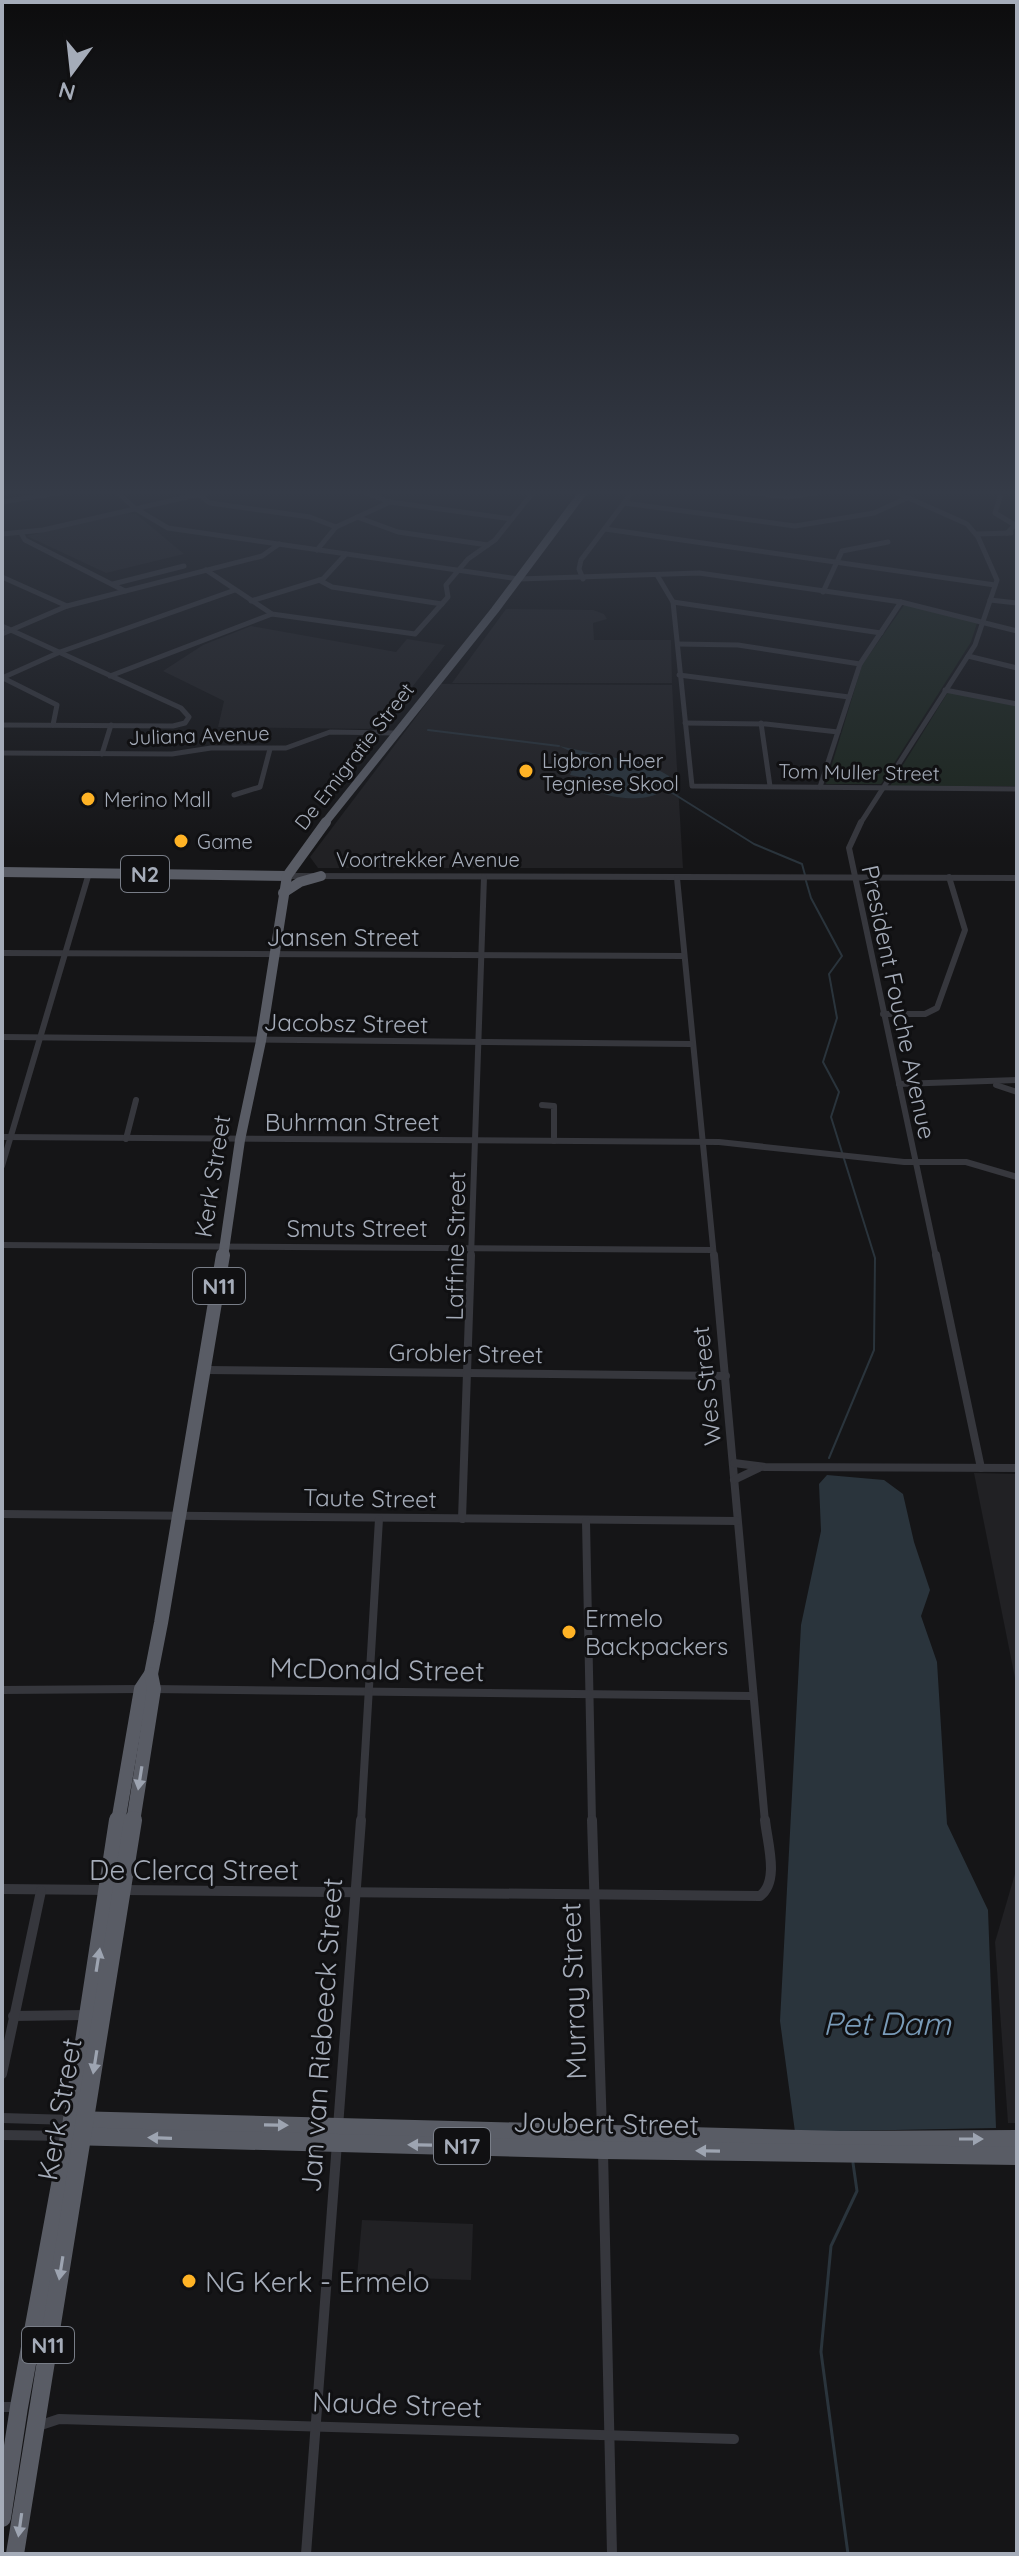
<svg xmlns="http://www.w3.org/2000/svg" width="1019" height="2556" font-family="Quicksand,sans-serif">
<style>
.built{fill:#212124}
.green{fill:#1c261e}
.water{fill:#2a343c}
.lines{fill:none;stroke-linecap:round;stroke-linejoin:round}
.stream-far1{stroke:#2a343c;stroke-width:2}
.stream{stroke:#2a343c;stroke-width:3}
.minor-far3{stroke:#36373d;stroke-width:5}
.minor-far2{stroke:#36373d;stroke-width:6}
.minor-far1{stroke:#36373d;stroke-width:8}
.minor{stroke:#36373d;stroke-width:10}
.trunk-far3{stroke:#595c65;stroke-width:8}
.trunk-far2{stroke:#595c65;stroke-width:10}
.trunk-far1{stroke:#595c65;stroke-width:14}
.trunk{stroke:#595c65;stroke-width:18}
.rail{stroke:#484b52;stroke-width:2;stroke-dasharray:7 5;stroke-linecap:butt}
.oneway{fill:#9da4b1}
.poi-dot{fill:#ffb325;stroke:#101012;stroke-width:3}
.labels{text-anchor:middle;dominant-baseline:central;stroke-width:6;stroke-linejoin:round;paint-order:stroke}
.far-street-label{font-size:20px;fill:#a5acb9;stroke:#101012}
.far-poi-label{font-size:20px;fill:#a5acb9;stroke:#101012;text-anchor:start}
.shield{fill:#101012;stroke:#787d87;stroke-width:2}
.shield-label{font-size:22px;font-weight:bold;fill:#a5acb9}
.street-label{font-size:24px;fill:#a5acb9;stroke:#101012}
.poi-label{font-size:24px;fill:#a5acb9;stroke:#101012;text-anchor:start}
.near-street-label{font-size:28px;fill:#a5acb9;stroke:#101012}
.near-poi-label{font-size:28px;fill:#a5acb9;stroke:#101012;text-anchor:start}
.near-water-label{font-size:32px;font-style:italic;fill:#799bb8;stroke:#101012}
</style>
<rect width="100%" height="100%" fill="#151517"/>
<g class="built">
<path d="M126,513L136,514L184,554L106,573L27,536Z"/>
<path d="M506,609L593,610L604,614L607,619L593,623L594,640H671L672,683H452Z"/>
<path d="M251,626L396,652L407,639L445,645L391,714L369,729L218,727L224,701L163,671L203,645Z"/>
<path d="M441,684L672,685L683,868H318L310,857Z"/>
<path d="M974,1473L1017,1474V1688Z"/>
<path d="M1017,1867V2123H1008L995,1942Z"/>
<path d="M362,2220L473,2224L471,2280L357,2276Z"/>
</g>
<g class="green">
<path d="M905,604L977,623L971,642L881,784H826L862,665Z"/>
<path d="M948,692L1017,706V786H890Z"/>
</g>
<g class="water">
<path d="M559,746L650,765L669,776C669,804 622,800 604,794L606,782L570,775L578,755Z"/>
<path d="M827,1475L884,1480L903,1494L914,1542L930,1590L921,1616L937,1662L947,1824L988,1910L996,2128L795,2132L780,2021L801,1625L821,1531L819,1484Z"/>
</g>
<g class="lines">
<g class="stream-far1">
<path d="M428,730L559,746"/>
<path d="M666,789L754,844L802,864L805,875"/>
<path d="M806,881L811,898L842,956L829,974L837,1018L823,1062L839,1092L831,1117L875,1258L874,1350L829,1458"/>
</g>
<path class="stream" d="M848,2554L821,2352L831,2246L857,2191L853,2163"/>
<g class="minor-far3">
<path d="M116,491L136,509L168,528L519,579L699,573L901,602L1017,631"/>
<path d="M360,491L390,502L512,519"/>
<path d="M513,491L532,493"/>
<path d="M736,491L788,497L827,491"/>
<path d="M1002,491L995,513L1015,525L1007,533"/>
<path d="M198,494L210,503L310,517L336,527"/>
<path d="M2,502L70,491"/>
<path d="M624,503L795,526L874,513L907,498"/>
<path d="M357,517L398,532L488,545"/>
<path d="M605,529L995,585"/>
<path d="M21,533L25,540L125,591"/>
<path d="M2,534L43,530L213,491"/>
<path d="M977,534L1011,533"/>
<path d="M317,550L336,527L390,502"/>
<path d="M206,570L272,614L415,634L448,597L446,585L468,559L495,540L534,491"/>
<path d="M657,575L673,602L692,786L1017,789"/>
<path d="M2,577L67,606"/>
<path d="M583,579L579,569L581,560L633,491"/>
<path d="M319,580L332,587L442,604"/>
<path d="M113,584L184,566"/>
<path d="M823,592L842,551L888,542"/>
<path d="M990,600L1017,603"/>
<path d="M251,601L323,579L346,554"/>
<path d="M673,602L881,633"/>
<path d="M2,626L181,708L189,717L185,723L173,726L2,725"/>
<path d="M2,634L67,606L262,556L279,544"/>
<path d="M678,644L738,645L860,664"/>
<path d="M968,656L1017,668"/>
<path d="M679,675L849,697"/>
<path d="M110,676L272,614"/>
<path d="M2,678L60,652L235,590"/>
<path d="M3,678L57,705L53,725"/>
<path d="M945,690L1017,704"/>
<path d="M685,723L766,724L838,732"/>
<path d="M761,723L770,786"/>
<path d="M2,753L172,754L211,748H286L330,732L394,733"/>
<path d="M102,754L111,725"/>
<path d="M820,787L860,664L901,602"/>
<path d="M234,795L260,787L270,749"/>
<path d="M860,824L975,645L997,580L978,537L967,524L893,491"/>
</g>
<g class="minor-far2">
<path d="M861,822L849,848L936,1257"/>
<path d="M287,876L1017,878"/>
<path d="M677,878L714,1257"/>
<path d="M2,953L683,956"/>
<path d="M883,1014H925L937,1008L965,930L949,877"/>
<path d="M2,1037L691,1044"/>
<path d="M899,1084L1017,1080"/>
<path d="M996,1085L1017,1092"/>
<path d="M542,1105L554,1106V1141"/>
<path d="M2,1137L719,1142L904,1162H966L1017,1177"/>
<path d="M126,1139L136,1100"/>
<path d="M2,1166L89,873"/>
<path d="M2,1245L713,1250"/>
<path d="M471,1257L484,877"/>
</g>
<g class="minor-far1">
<path d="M714,1255L765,1822"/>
<path d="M936,1255L981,1468"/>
<path d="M206,1370L726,1376"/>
<path d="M734,1463L765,1467L1017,1468"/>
<path d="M734,1480L759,1468"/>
<path d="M2,1514L737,1521"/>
<path d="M462,1519L471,1255"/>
<path d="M586,1521L592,1822"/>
<path d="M152,1689L751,1696"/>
<path d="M2,1690L140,1689"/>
<path d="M361,1822L379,1519"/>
</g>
<g class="minor">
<path d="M592,1820L602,2131"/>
<path d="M2,1889L108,1890"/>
<path d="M124,1890L760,1896C780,1881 767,1842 765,1820"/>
<path d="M13,2016L86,2015"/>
<path d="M2,2074L41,1891"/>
<path d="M2,2118L72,2120"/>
<path d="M338,2127L361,1820"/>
<path d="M2,2135L67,2136"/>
<path d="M603,2151L612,2554"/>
<path d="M2,2407H19"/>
<path d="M38,2426L59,2419L734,2439"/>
<path d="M306,2554L337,2143"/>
</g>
<path class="trunk-far3" d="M324,824L495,610L584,491"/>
<g class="trunk-far2">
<path d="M2,872L287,876"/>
<path d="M283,893L300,882L321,876"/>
<path d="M223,1257L240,1140L261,1041L287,876L326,822"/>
</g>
<g class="trunk-far1">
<path d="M118,1822L141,1689L151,1674L161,1623L223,1255"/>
<path d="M133,1822L154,1689L151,1674"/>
</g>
<g class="trunk">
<path d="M72,2120L840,2140L1017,2139"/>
<path d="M69,2136L603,2150L1017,2156"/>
<path d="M2,2518L19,2407L72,2120L118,1820"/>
<path d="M15,2554L133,1820"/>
</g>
<path class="rail" d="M2,494L25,491"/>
</g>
<defs><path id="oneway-solid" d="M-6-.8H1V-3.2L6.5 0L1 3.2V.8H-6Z" transform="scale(2)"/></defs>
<g class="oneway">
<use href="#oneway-solid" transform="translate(140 1778) rotate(99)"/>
<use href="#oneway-solid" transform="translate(98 1960) rotate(-81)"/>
<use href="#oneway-solid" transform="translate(95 2062) rotate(99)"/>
<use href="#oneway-solid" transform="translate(276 2125) rotate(1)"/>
<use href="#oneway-solid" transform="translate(160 2138) rotate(-178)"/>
<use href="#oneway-solid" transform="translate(971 2139)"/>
<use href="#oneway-solid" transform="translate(420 2145) rotate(-179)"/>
<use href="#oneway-solid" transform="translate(708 2151) rotate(-179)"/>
<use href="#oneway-solid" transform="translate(61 2268) rotate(99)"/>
<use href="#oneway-solid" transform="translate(20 2525) rotate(98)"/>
</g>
<linearGradient id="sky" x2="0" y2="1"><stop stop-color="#0c0c0d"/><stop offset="0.58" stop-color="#353b47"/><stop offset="1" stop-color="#353b47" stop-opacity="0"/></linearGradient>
<rect width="1019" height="849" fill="url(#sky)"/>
<g class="poi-dot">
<circle cx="526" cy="771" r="8"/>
<circle cx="88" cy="799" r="8"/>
<circle cx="181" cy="841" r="8"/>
<circle cx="569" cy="1632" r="8"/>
<circle cx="189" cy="2281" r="8"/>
</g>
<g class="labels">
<g class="far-street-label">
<text transform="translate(199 735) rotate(-2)">Juliana Avenue</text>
<text transform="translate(354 756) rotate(-52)">De Emigratie Street</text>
<text transform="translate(859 772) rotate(1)">Tom Muller Street</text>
<text x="428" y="859">Voortrekker Avenue</text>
</g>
<g class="far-poi-label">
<text x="542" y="760">Ligbron Hoer<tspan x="542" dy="23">Tegniese Skool</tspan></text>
<text x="104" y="799">Merino Mall</text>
<text x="197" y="841">Game</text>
</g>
<g class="shield">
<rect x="121" y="856" width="48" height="36" rx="6"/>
<rect x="193" y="1268" width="52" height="36" rx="6"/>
<rect x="434" y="2128" width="56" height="36" rx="6"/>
<rect x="22" y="2327" width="52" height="36" rx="6"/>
</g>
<g class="shield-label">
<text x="145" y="874">N2</text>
<text x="219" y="1286">N11</text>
<text x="462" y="2146">N17</text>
<text x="48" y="2345">N11</text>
</g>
<g class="street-label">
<text x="343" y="937">Jansen Street</text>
<text transform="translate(899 1002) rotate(78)">President Fouche Avenue</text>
<text transform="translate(346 1023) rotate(1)">Jacobsz Street</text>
<text x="352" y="1122">Buhrman Street</text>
<text transform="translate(212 1176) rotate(-81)">Kerk Street</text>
<text x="357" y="1228">Smuts Street</text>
<text transform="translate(455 1246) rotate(-89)">Laffnie Street</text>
<text transform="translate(466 1353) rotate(1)">Grobler Street</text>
<text transform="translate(706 1386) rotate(-96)">Wes Street</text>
<text transform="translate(370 1498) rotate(1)">Taute Street</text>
</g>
<g class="poi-label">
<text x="585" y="1618">Ermelo<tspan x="585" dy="28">Backpackers</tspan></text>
</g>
<g class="near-street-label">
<text transform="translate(377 1669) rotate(1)">McDonald Street</text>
<text x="194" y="1869">De Clercq Street</text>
<text transform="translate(573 1991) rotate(-92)">Murray Street</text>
<text transform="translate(321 2035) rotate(-86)">Jan van Riebeeck Street</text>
<text transform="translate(59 2109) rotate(-80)">Kerk Street</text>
<text transform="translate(606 2123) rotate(1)">Joubert Street</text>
<text transform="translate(397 2404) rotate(2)">Naude Street</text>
</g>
<g class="near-poi-label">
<text x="205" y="2281">NG Kerk - Ermelo</text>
</g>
<g class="near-water-label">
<text x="887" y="2023">Pet Dam</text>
</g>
</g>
<rect width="1019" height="2556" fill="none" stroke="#a5acb9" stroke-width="8"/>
<g transform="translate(72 72) rotate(195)" stroke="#101012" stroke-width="6" paint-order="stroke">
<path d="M0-6L14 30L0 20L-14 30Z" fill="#a5acb9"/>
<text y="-12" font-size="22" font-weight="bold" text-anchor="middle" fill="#a5acb9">N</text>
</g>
</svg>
